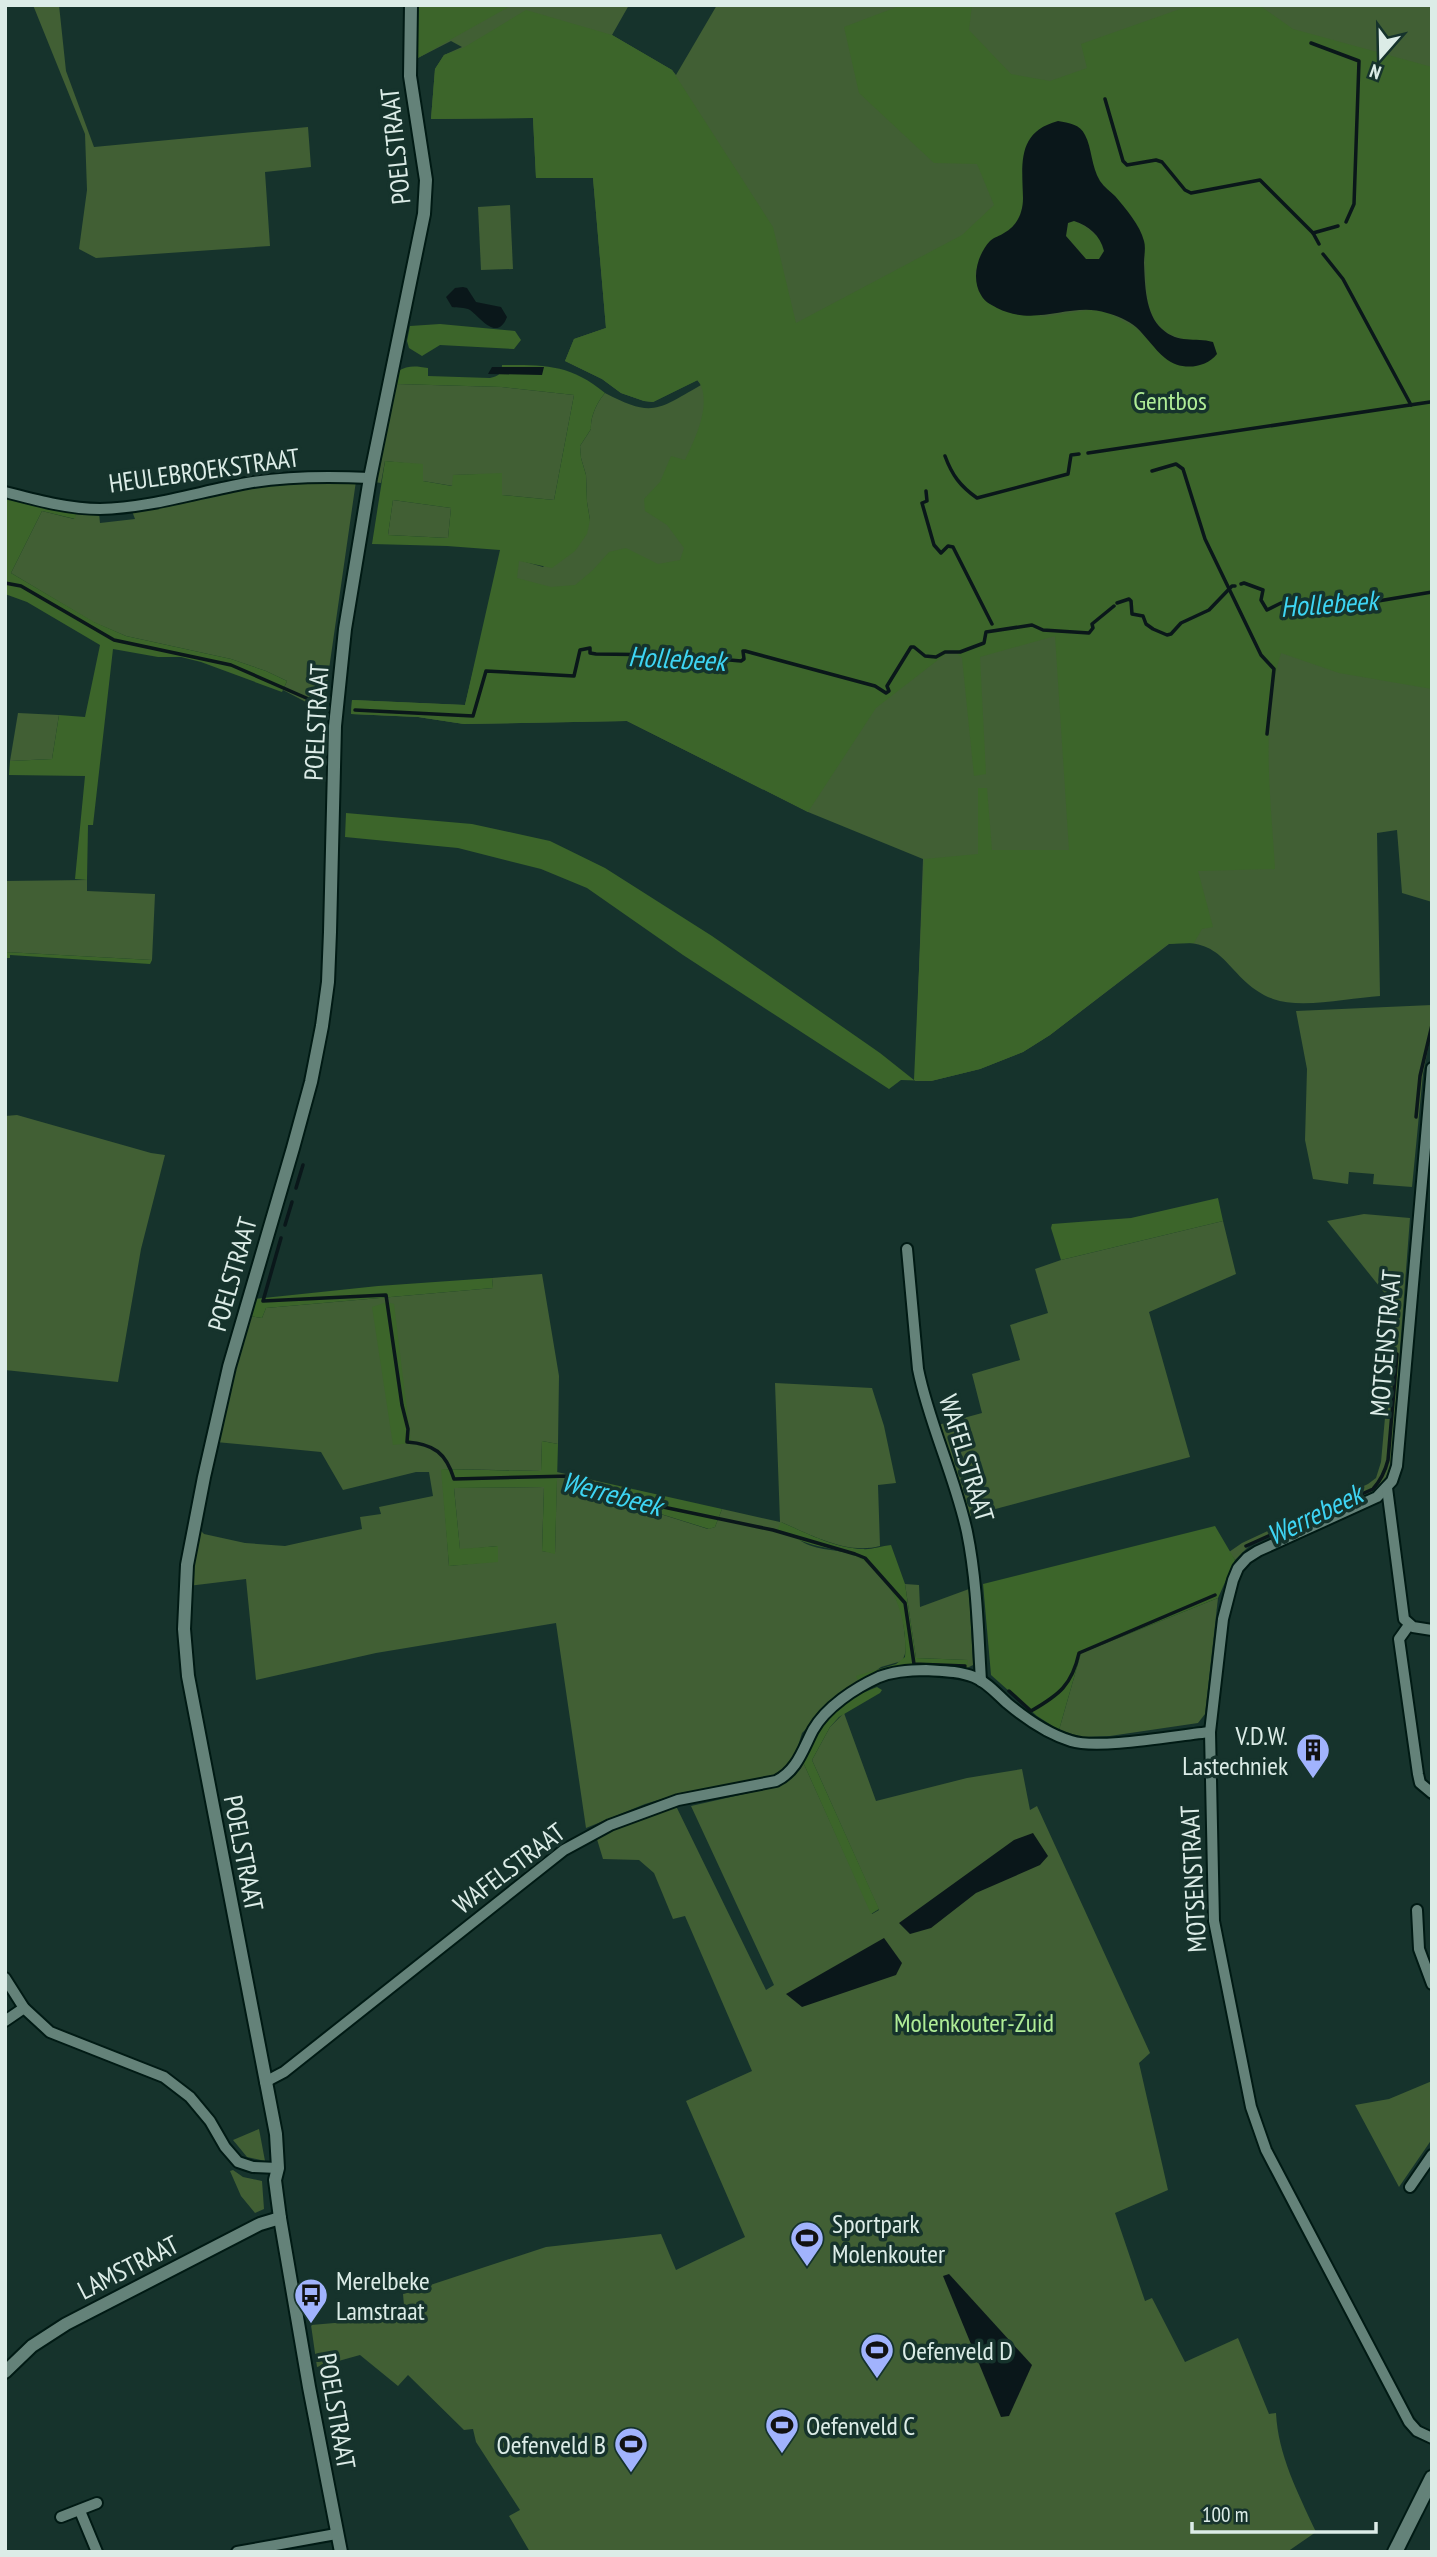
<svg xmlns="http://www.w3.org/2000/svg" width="1437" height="2557" font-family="'PT Sans Narrow',sans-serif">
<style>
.green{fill:#415f34}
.forest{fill:#3c652a;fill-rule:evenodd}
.water{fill:#0a171a;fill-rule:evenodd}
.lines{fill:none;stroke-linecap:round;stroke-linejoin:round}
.stream{stroke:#0a171a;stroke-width:3.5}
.minor-casing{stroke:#001a14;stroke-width:14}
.tertiary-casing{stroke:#001a14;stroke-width:16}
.secondary-casing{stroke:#001a14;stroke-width:18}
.minor{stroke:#648279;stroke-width:10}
.tertiary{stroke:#648279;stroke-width:12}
.secondary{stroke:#648279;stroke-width:14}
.labels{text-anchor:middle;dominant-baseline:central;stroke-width:7;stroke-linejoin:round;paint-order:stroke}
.street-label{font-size:26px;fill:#dcece7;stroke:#16332c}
.park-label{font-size:26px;fill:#afec96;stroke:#16332c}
.poi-label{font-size:26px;fill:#dcece7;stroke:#16332c;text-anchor:start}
.water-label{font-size:28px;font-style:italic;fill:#3ed5f4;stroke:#16332c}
</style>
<rect width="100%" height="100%" fill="#16332c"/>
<g class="green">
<path d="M33,5H59L66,71L94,147L308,127L311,167L265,172L270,246L96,258L79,249L87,190L85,134Z"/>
<path d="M415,5H629L612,35L672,70L676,75L717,5H1432V902L1402,893L1397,830L1377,833L1380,996C1350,998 1301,1009 1273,999C1226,981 1229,935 1169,944L1050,1035L1023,1052L980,1069L931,1081H915L923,859L808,812L627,721L464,724L418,717L351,714L352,700L465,705L497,572L519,560L543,567L590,520L587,502L586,475L581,458L580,446L591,429C590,417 597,402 605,393C653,418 657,410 701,385L697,380L653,402L644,401L621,393L602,379L565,361L574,339L606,328L593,178H536L533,118L431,119L435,69L444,55L462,47L451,41L416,59Z"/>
<path d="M510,205L513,269L481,270L478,207Z"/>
<path d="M397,384L502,387L574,395L554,500L502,495V474L453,475V486L423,481V465L385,461L381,483L374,482Z"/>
<path d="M356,481L323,711L283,690L287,681L266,671L231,659L126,636L93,622L11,573L42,511L74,519L77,510L99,513L100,523L135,519L132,511L250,486L283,482Z"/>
<path d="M393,500L451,508L448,538L388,535Z"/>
<path d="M18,713L59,715L52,759L10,761Z"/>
<path d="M87,880V891L155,894L152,960L5,952V881Z"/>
<path d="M1432,1005V1029L1423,1074L1412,1187L1373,1184L1374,1174L1349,1172L1348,1184L1313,1179L1305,1140L1307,1069L1296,1011Z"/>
<path d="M17,1115L151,1153L165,1155L141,1249L118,1382L5,1370V1116Z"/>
<path d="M1364,1214L1410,1218L1391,1466L1386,1477L1375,1490L1249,1546L1235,1560L1229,1552L1242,1543L1368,1484L1376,1478L1381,1462L1395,1306L1327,1221Z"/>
<path d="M1223,1221L1236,1274L1149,1312L1190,1457L969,1516L938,1425L982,1413L972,1374L1020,1360L1010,1325L1048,1313L1035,1269L1061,1260Z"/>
<path d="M542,1274L559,1376L558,1444L542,1441L541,1471L442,1469L449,1566L498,1561L497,1546L460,1550L454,1488L544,1487L542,1551L555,1553L557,1472L606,1483L603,1496L708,1529L715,1527L722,1509L780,1522L775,1383L872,1388L884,1426L896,1483L878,1485L880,1546C847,1555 811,1535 781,1522C788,1528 794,1536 801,1541C816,1551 838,1549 854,1555C881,1566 903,1601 904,1629C905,1640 908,1652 902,1661L881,1667L833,1702L802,1733L794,1759L787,1767L771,1777L681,1793L645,1804L586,1828L556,1623L376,1653L256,1680L246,1579L188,1586L200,1530L204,1534L245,1543L285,1546L362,1529L360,1517L381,1514L379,1507L433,1496L429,1472H416L343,1490L321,1452L216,1442L249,1316L262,1318L266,1308L493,1288L492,1278Z"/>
<path d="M905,1584L919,1585L920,1607L969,1589L973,1665L967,1668V1660L916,1658Z"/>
<path d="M1218,1598L1205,1714L1198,1723L1110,1736L1082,1737L1059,1730L1081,1653Z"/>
<path d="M844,1713L876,1801L967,1778L1022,1769L1030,1810L1037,1806L1150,2053L1139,2063L1168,2190L1115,2213L1145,2301L1152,2298L1185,2362L1238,2338L1269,2414L1276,2413C1278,2455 1298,2493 1316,2532L1287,2552H530L509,2516L520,2510L476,2442L473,2429L464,2430L408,2375L398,2386L360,2355L317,2367L311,2325L405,2317L403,2294L546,2247L661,2234L676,2270L745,2237L686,2101L752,2071L685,1916L673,1919L654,1873L639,1860L603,1859L596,1836L676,1806L766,1990L774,1985L691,1806L771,1788L791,1777L803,1762L872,1914L879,1910L812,1760L830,1727Z"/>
<path d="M1432,2081V2139L1399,2187L1355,2105L1389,2099Z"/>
<path d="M259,2129L265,2161L247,2157L233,2140Z"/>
<path d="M233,2170L243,2177L262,2181L264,2209L255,2213L241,2196L230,2171Z"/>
</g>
<g class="forest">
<path d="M415,5H512L416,59Z"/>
<path d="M902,5H972L969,30L1011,74L1050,81L1087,68L1081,44L1180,9L1216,5H1259L1293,29L1432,67V689L1339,673L1281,653C1260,721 1271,799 1275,869L1198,871L1213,927L1202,929L1194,943L1168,944L1050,1035L1023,1052L980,1069L931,1081L901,1080L889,1089L683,955L587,888L541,869L458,848L345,837L346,813L472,824L550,841L605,868L712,936L880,1053L914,1080L924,859L978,854V788H987L992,850H1069L1055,636L980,657L986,774L974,776L962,658L952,649L876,708L808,812L627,721L464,724L418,717L351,714L352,700L465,705L500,550L447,546L372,544L385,461L423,464V481L452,486L453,475L502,473V495L554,500L574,395L502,387L397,384L398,371C408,365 416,366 428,368V376L490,378C498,376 502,374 502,365C545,365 570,364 605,393C597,402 590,417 591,429L580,446L581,458L586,475L587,502L590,520L587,534L575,551L552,568L519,561L517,578L551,587L575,585L593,570L609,552L626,548L658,564L680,560L684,548L667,525L645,511L644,499L660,482L671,456L685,460C695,439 713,403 698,380L653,402L644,401L621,393L602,379L565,361L574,339L606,328L593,178H536L533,118L431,119L435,69L444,55L463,48L526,10L612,35L672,70L773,227L796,323L962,235L994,205L977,164L934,163L859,93L844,27ZM1085,135C1088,150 1092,168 1100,181C1111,198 1129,209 1138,227C1156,262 1130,321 1178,337C1188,341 1194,342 1205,340L1198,366H1182L1166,359L1136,328L1106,312L1089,310L1043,317L979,292L975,272L991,240L1006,233L1018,222L1023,207V166ZM393,500L451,508L448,538L388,535Z"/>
<path d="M1074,221C1085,225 1090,232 1100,238L1104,251L1099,259H1086L1066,236L1068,223Z"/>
<path d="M440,324L515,331L521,340L514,349L440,345L422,356L409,348L407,341L410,326Z"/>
<path d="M5,495L77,510L75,519L42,511L11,573L94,622L126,636L231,659L266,671L287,681L282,692L201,662L181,657H158L113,649L93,825H88L87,880L75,879L85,776L9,775L10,761L52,759L59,715L85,717L100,645L27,602L5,594Z"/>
<path d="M5,952L152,960L150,964L10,955V958H5Z"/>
<path d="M1218,1198L1223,1221L1061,1260L1051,1228L1052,1224L1131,1218Z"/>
<path d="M492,1278L493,1288L266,1308L262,1318L249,1316L254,1299L378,1286Z"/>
<path d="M387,1302L394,1304L411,1443L393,1445L372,1307Z"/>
<path d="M542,1441L558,1444L555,1554L542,1551L544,1487L454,1488L460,1549L498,1546V1562L449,1566L441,1469L541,1471Z"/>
<path d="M606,1483L722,1509L715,1527L709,1529L603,1496Z"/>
<path d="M781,1522C806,1533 835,1548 862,1549C871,1550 881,1546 891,1545L905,1584L916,1658L968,1660L967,1668L943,1666L859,1683L856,1676L896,1664L905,1657C908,1619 893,1572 855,1556C840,1549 822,1548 807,1543C797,1540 787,1534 777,1530Z"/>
<path d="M1215,1526L1235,1560L1218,1598L1081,1653L1059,1730L1037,1716L991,1675L983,1584Z"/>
<path d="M877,1687L882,1690L880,1693L839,1717L830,1727L812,1760L879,1909L871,1914L803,1762C820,1724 836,1702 877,1687Z"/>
</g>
<g class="water">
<path d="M1058,121C1069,123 1080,124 1085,135C1092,148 1091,166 1100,181C1104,187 1110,191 1115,196C1126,209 1140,225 1144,241C1146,248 1144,256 1144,263C1145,284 1145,314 1162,329C1178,344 1195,337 1213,342L1217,354C1205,369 1180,371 1165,358C1154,349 1146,336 1136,327C1129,321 1116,315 1107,313C1071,301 1037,328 997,308C990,304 985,302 981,295C971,279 977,255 990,241C994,237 1000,236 1004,233C1017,226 1023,213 1023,198C1022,163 1017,132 1058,121ZM1074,221C1089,226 1100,235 1104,251L1099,259H1086L1066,236L1068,223Z"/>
<path d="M463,287L467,288L476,302L501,307L507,317C497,343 479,316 470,310C465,307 457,308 452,307L446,297L455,288Z"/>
<path d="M492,367H544L542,375L488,374Z"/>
<path d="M1033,1833L1048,1856L1040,1865L976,1893L931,1928L910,1934L899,1923L1014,1840Z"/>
<path d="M884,1938L902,1963L896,1975L802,2007L786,1994Z"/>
<path d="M949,2274L1032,2365L1009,2416L1001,2417L943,2276Z"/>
</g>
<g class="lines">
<g class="stream">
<path d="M1311,43L1359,61L1354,204L1346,222"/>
<path d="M1105,99L1123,161L1127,165L1156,160L1162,162L1185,190L1191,193L1260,180L1313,233L1319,244"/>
<path d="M1313,233L1338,226"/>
<path d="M1323,254L1343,279L1411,405"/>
<path d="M1088,453L1430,402"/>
<path d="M945,456C952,475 960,486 977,498L1068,474L1071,455L1079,454"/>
<path d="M1152,471L1176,464L1183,469L1205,539L1261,655L1274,669L1267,734"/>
<path d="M926,491L927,501L922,503L934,545L941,553L948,546L953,547L992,624"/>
<path d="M5,583L21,586L114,640L231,665L320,704"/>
<path d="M1241,584L1244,583L1263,590L1261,600L1267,610L1281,603L1294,604L1341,600L1360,604L1432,592"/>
<path d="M1117,603L1129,599L1131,601L1132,614L1143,616L1146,624L1153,629L1167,635L1171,634L1181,623L1209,610L1232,586H1235"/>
<path d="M355,710L473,716L486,671L574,676L580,650L590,648V653L596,654L673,655L741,661L744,659L743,651H745L875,686L886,693L889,691L887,686L911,647H914L925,656L936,657L945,652H960L984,643L986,632L1032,625L1043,630L1089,633L1093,628L1092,624L1114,606"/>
<path d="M1416,1117L1420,1076L1432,1025"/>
<path d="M296,1188L303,1165"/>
<path d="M285,1225L292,1202"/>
<path d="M281,1238L263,1301L386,1295L402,1405L408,1429L407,1442C434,1444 446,1453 454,1479L570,1476L644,1503L773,1530L855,1554L865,1558L905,1603L914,1664L965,1666"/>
<path d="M1246,1546L1373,1489C1381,1480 1385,1472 1388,1460L1397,1354"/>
<path d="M1009,1691L1031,1711C1059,1695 1072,1685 1079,1653L1215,1595"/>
</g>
<g class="minor-casing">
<g id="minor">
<path d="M5,492C36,500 68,509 100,509C149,508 198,492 247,483C287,476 329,476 370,478"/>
<path d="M1432,1068L1397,1466L1392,1481L1377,1497L1258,1551L1247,1558L1238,1568L1233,1580L1223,1619L1210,1732L1214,1921L1251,2107L1266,2150L1409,2422L1417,2431L1432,2438"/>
<path d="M907,1249L918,1369C929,1424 955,1476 967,1532C977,1581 978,1631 981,1681"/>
<path d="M1387,1488L1404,1619L1413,1627L1432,1630"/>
<path d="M1409,1625L1399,1639L1418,1774L1420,1783L1432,1793"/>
<path d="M1417,1910L1419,1949L1432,1984"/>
<path d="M5,1978L24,2008L50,2032L164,2077L190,2097L210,2121L225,2147L238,2162L253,2167L278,2168"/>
<path d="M5,2021L24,2008"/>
<path d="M265,2082L284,2072L564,1850L610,1825L678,1800L776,1781C797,1771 803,1749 813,1730C826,1707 855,1688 879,1677C894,1671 910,1670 926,1670C942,1671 959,1671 974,1677C987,1682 997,1694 1007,1703C1026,1719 1048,1734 1071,1741C1099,1750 1178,1735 1210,1732"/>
<path d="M1410,2187L1432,2155"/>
<path d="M80,2511L97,2552"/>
<path d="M61,2517L97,2503"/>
<path d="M237,2552L336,2534"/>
</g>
</g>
<g class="tertiary-casing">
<g id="tertiary">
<path d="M5,2372L32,2346L66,2324L260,2224L280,2218"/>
<path d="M341,2552L309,2387L280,2218L275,2180L278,2168L276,2134L188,1676L184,1629L187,1565L204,1477L229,1367L293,1148L311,1082L322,1026L328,982L330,932L335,726L345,629L370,478L424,214L426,180L410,76L411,5"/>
</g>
</g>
<g class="secondary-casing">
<path id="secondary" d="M1395,2552L1432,2478"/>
</g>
<use href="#minor" class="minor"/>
<use href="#tertiary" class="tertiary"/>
<use href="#secondary" class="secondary"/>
</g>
<defs>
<g id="building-pin" transform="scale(1.75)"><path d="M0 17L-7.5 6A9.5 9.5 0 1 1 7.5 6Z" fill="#a1b3fd" stroke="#16332c"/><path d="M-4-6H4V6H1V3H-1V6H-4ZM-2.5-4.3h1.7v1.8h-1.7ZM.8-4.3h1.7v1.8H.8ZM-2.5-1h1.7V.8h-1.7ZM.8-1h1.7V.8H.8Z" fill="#111"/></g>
<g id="stadium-pin" transform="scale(1.75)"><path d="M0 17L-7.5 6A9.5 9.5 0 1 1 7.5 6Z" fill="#a1b3fd" stroke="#16332c"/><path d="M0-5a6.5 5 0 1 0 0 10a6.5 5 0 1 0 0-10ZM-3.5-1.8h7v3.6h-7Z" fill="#111"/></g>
<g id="bus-pin" transform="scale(1.75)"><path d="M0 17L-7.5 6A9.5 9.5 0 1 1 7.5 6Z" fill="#a1b3fd" stroke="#16332c"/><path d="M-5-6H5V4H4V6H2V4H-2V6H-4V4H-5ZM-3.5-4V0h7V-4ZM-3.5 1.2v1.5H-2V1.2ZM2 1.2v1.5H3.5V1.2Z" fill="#111"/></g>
</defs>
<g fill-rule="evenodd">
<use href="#building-pin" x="1313" y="1750"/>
<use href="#stadium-pin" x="807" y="2238"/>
<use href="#bus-pin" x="311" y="2295"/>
<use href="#stadium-pin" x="877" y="2350"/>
<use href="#stadium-pin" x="782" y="2425"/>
<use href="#stadium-pin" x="631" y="2444"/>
</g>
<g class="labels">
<g class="street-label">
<text transform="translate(395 146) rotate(-96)">POELSTRAAT</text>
<text transform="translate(204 470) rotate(-8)">HEULEBROEKSTRAAT</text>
<text transform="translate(316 722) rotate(-87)">POELSTRAAT</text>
<text transform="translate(232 1274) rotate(-74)">POELSTRAAT</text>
<text transform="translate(1385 1343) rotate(-85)">MOTSENSTRAAT</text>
<text transform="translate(967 1458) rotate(73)">WAFELSTRAAT</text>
<text transform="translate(244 1853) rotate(79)">POELSTRAAT</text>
<text transform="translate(509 1868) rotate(-37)">WAFELSTRAAT</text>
<text transform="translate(1193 1879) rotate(-93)">MOTSENSTRAAT</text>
<text transform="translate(128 2267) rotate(-27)">LAMSTRAAT</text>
<text transform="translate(337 2411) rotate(80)">POELSTRAAT</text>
</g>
<g class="park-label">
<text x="1170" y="400">Gentbos</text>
<text x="974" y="2022">Molenkouter-Zuid</text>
</g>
<g class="poi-label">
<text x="1288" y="1735" text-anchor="end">V.D.W.<tspan x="1288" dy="30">Lastechniek</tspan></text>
<text x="832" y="2223">Sportpark<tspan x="832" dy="30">Molenkouter</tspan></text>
<text x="336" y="2280">Merelbeke<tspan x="336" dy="30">Lamstraat</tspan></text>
<text x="902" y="2350">Oefenveld D</text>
<text x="806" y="2425">Oefenveld C</text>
<text x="606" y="2444" text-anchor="end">Oefenveld B</text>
</g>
<g class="water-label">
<text transform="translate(1329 603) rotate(-4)">Hollebeek</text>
<text transform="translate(677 658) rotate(3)">Hollebeek</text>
<text transform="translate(612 1493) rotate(15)">Werrebeek</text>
<text transform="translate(1314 1514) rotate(-26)">Werrebeek</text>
</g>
</g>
<rect width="1437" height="2557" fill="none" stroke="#dcece7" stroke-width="14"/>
<g transform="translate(1381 56) rotate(200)" stroke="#16332c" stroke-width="5" paint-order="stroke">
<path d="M0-5L12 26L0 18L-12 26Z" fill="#dcece7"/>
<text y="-10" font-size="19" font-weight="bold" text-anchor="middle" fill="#dcece7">N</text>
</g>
<path d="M1192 2522v10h184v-10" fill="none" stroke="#dcece7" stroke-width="3.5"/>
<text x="1202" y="2522" font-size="21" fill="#dcece7" stroke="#16332c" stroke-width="5" paint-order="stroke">100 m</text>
</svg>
